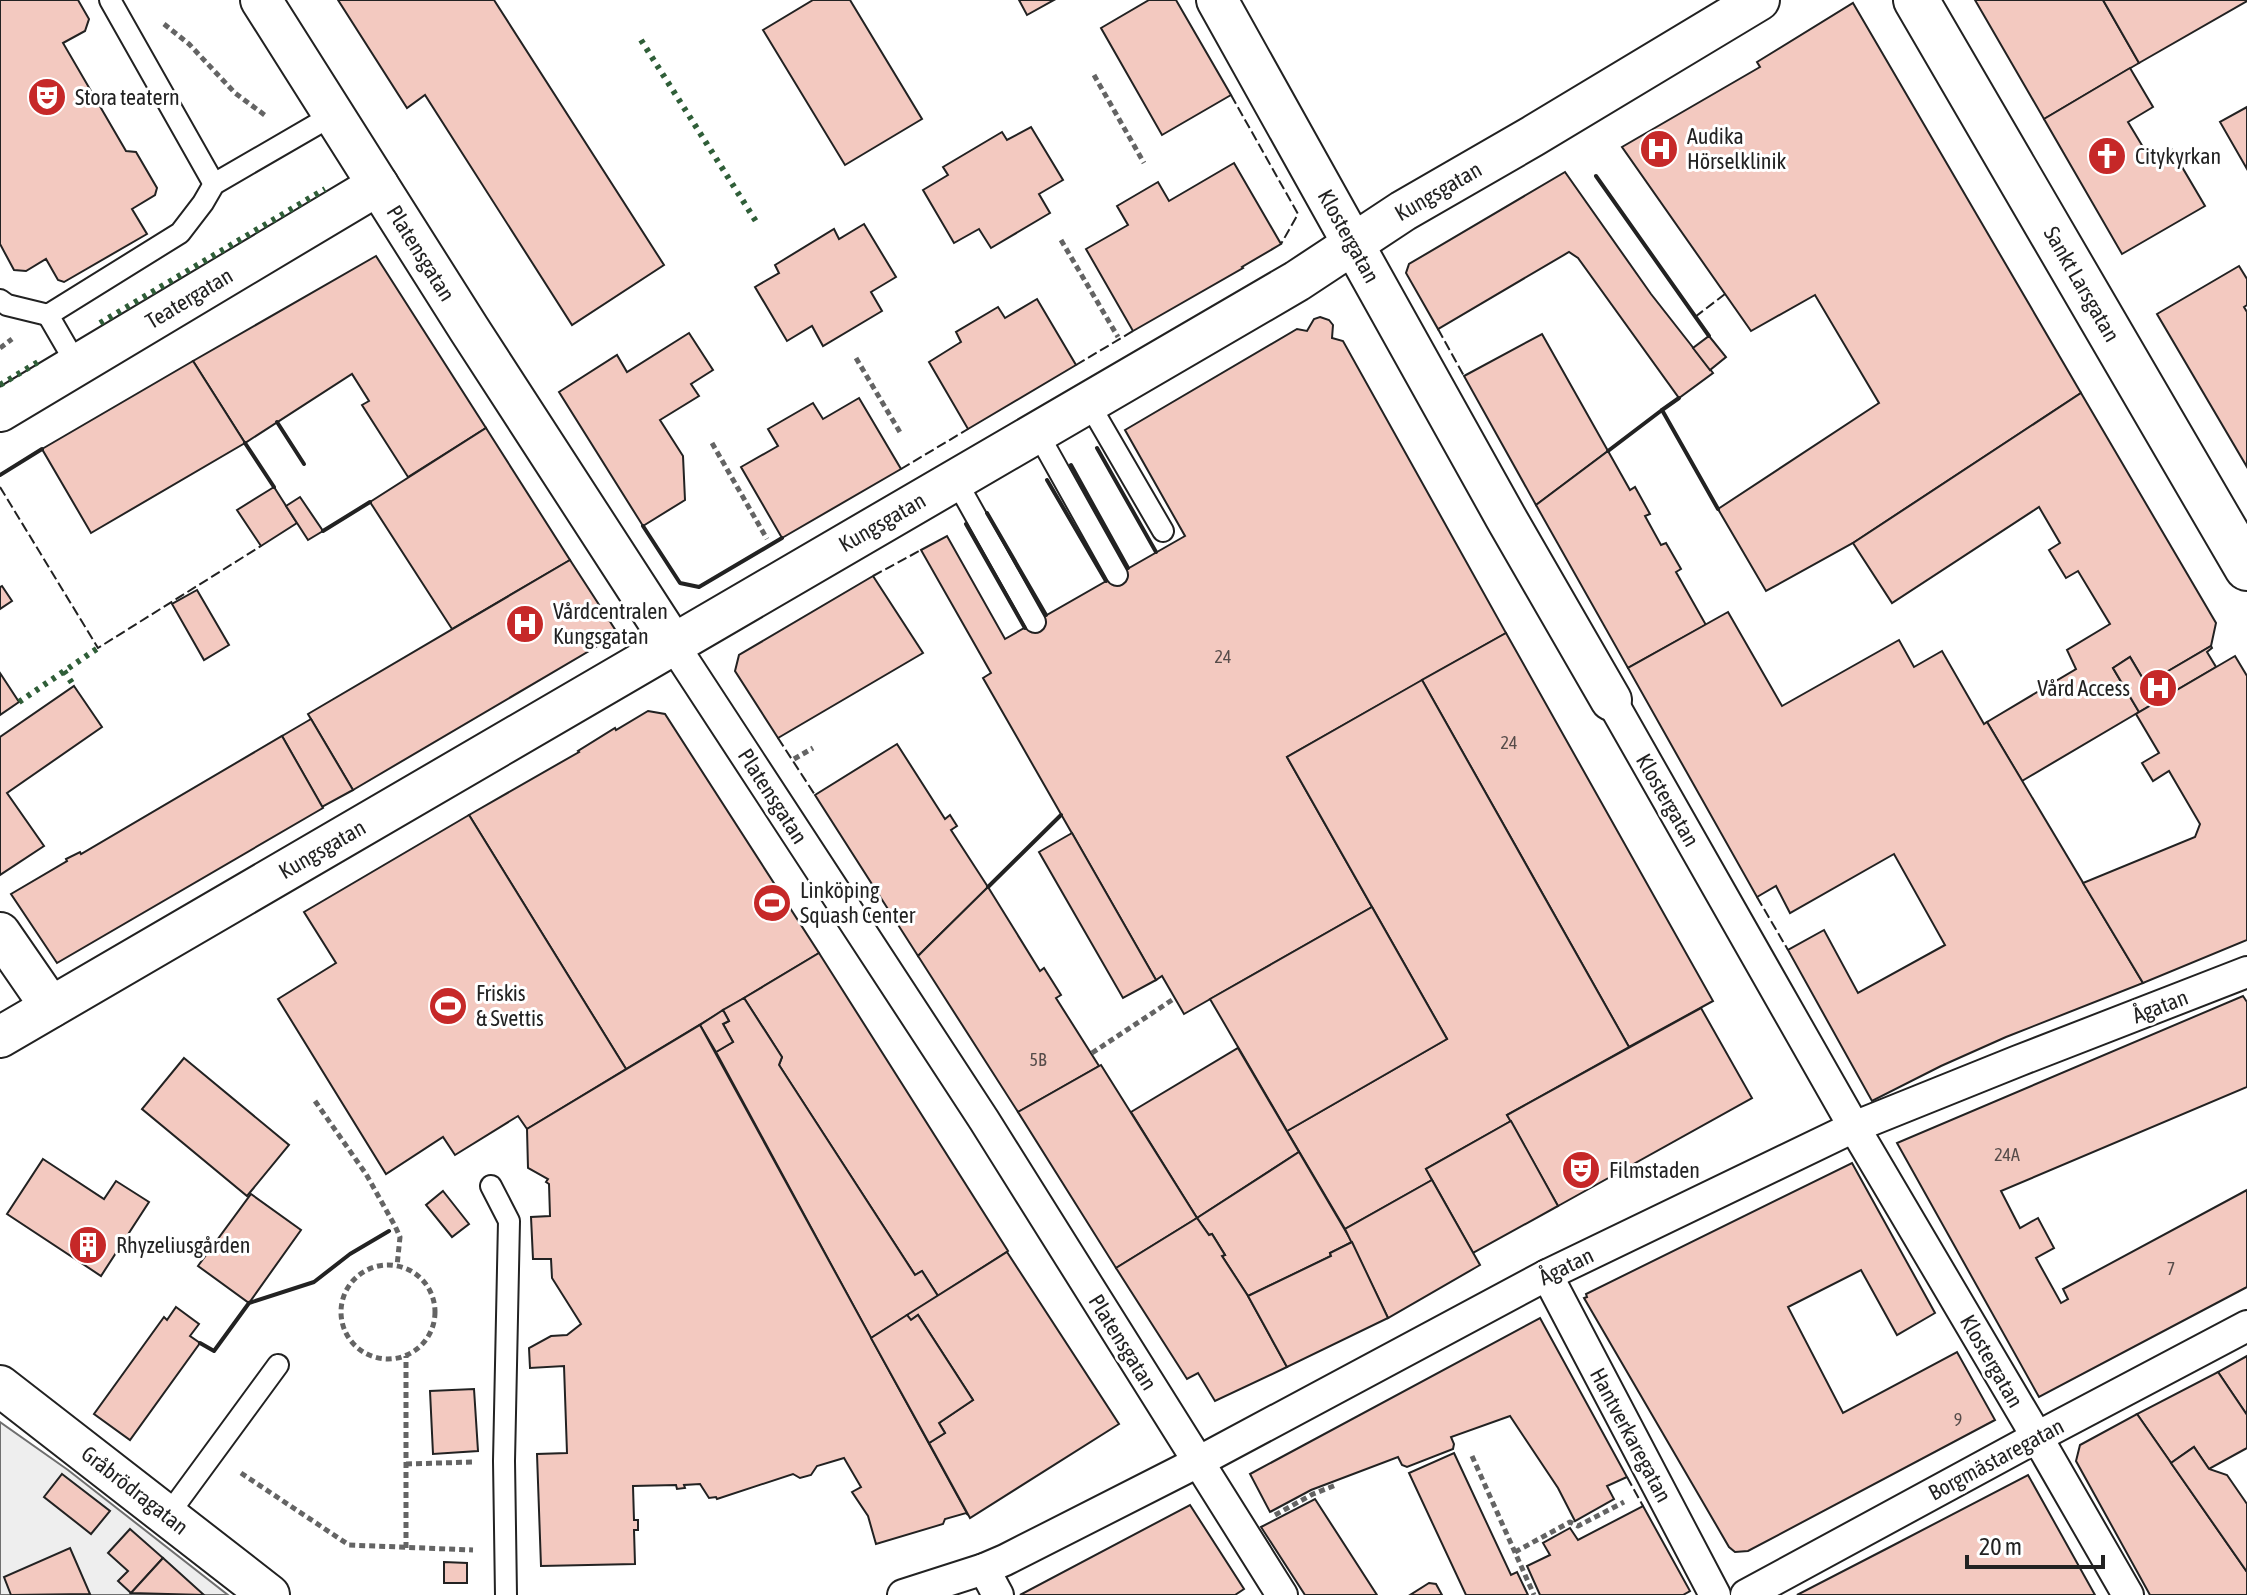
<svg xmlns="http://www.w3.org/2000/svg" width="2247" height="1595" font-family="'Asap Condensed',sans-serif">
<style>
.green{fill:#eee;stroke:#6f6f6f;stroke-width:2}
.building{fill:#f3c9c0;stroke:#222;stroke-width:2}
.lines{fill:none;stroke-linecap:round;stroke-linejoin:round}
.service-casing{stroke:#222;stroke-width:24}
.pedestrian-casing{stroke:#222;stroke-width:34}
.minor-casing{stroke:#222;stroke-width:44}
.secondary-casing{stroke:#222;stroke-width:48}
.path{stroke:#646464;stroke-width:5;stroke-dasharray:6 4;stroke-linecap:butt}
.service{stroke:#fff;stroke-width:20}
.pedestrian{stroke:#fff;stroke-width:30}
.minor{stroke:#fff;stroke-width:40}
.secondary{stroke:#fff;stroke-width:44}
.hedge{stroke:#2f5e38;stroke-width:6;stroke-dasharray:4 6;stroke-linecap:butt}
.fence{stroke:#222;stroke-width:2;stroke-dasharray:10 4;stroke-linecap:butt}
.wall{stroke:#222;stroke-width:4}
.labels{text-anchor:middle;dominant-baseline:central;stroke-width:6;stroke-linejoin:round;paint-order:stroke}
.number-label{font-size:18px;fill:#564c4a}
.poi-label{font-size:22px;fill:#222;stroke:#fff;text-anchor:start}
.street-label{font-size:22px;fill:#222;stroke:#fff}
</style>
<rect width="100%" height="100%" fill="#fff"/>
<path class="green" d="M0,1422L68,1470L228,1595H0Z"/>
<g class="building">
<path d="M0,0H78L89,19L85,31L63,43L126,151L136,152L157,188L155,195L132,209L147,234L64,282L58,280L46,259L26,271L14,270L0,244Z"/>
<path d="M338,0H494L664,265L572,325L425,95L407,108Z"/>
<path d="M813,0H850L922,119L845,165L763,30Z"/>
<path d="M1019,0H1054L1027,15Z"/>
<path d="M1149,0H1176L1231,95L1162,135L1101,28Z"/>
<path d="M1975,0H2103L2139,63L2044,119Z"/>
<path d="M2103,0H2247V1L2139,63Z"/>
<path d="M1853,3L2081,393L1853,543L1766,591L1718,509L1879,403L1815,295L1751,331L1622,147L1760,67L1757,62Z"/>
<path d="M2130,68L2153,107L2128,122L2152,162L2172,150L2205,206L2122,254L2044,119Z"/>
<path d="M2247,107V169L2220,122Z"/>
<path d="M1031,127L1063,180L1039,194L1050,213L991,248L979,229L954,243L923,190L948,175L943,167L1002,132L1007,140Z"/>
<path d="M1234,163L1281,244L1242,267L1243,268L1133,331L1086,249L1128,225L1117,206L1158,182L1169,201Z"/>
<path d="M1565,172L1651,294L1713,373L1679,398L1578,258L1569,252L1438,329L1406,273L1409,264Z"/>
<path d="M864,224L896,277L871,292L882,311L823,346L812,326L787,341L755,287L779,273L775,265L834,229L839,239Z"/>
<path d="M376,256L486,428L408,477L362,405L369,401L352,374L245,443L193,361Z"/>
<path d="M2239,266L2247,279V305L2244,307L2247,312V467L2157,314Z"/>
<path d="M1037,299L1076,365L968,429L929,362L961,342L956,332L998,307L1005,318Z"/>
<path d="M1320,317L1329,320L1333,325L1332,338L1343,341L1506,633L1287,757L1372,907L1184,1014L1162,976L1156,980L983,678L991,673L921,550L947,536L1005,639L1185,536L1125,430L1297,329L1307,331L1314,319Z"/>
<path d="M689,333L713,370L691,384L699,396L660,420L683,456L685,500L643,526L559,392L617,355L627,372Z"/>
<path d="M1542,334L1608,451L1536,505L1464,376Z"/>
<path d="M1709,336L1726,357L1710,370L1693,348Z"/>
<path d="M193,361L245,443L91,533L42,449Z"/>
<path d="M2081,393L2216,623L2211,646L2146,684L2130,657L2113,668L2139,712L2022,781L1987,722L2076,669L2067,650L2110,624L2078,571L2066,578L2049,550L2060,543L2039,507L1892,603L1853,543Z"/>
<path d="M859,398L901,469L782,538L741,467L778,446L768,429L813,403L823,419Z"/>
<path d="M486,428L570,560L452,629L370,502Z"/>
<path d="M1608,451L1630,490L1635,487L1650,514L1645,516L1661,545L1666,543L1681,569L1676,572L1706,625L1628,668L1536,505Z"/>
<path d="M274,487L297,523L261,546L237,510Z"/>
<path d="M300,497L323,531L308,540L286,506Z"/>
<path d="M570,560L618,634L353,790L308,714Z"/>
<path d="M873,576L923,653L778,738L735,671L739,655Z"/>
<path d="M2,586L12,601L0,609V587Z"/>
<path d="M197,590L229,645L204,660L172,604Z"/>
<path d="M1728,612L1782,706L1899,640L1914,667L1942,651L1984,724L1987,722L2143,983L2006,1037L1941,1066L1872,1101L1788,950L1824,930L1858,993L1945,945L1894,854L1790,913L1776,886L1757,897L1628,668Z"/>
<path d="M1506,633L1713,1001L1629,1047L1422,680Z"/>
<path d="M2211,646L2212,648L2207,652L2216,667L2139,712L2113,668L2130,657L2146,684Z"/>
<path d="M2235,656L2247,676V940L2143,983L2083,883L2195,837L2200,824L2169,771L2153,781L2142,763L2159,753L2136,714Z"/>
<path d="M0,673L19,702L0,715Z"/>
<path d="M1422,680L1629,1047L1507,1115L1511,1121L1426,1169L1432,1180L1345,1229L1287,1131L1447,1039L1287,757Z"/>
<path d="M74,686L102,727L7,793L44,846L0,875V737Z"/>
<path d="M648,711L665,714L819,953L626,1069L469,815L579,752L578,751L615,728L616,730Z"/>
<path d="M311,719L353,790L322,807L282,736Z"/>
<path d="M282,736L323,808L57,963L11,894L67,861L66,859L80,852L81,854Z"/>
<path d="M897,744L945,819L950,815L957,826L951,830L988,887L918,956L815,795Z"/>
<path d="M469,815L626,1069L527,1129L518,1116L455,1155L443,1137L386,1174L278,999L336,963L304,912Z"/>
<path d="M1072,833L1156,980L1123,998L1039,852Z"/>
<path d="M988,887L1040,971L1044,968L1061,995L1056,998L1099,1066L1018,1112L918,956Z"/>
<path d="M1372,907L1447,1039L1287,1131L1210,999Z"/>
<path d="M819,953L1008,1251L938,1296L922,1271L915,1275L779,1065L782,1057L744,998Z"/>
<path d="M2243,996L2247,1002V1087L2001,1191L2020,1228L2038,1218L2054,1248L2036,1258L2061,1303L2068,1299L2063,1289L2247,1190V1287L2039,1397L1897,1143Z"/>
<path d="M744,998L782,1057L779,1065L915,1275L922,1271L938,1296L871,1338L716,1052L733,1042L723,1024L729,1021L723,1010Z"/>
<path d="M1701,1008L1752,1098L1558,1206L1507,1115Z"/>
<path d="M723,1010L729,1021L723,1024L733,1042L716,1052L700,1025Z"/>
<path d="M700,1025L968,1515L966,1513L945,1519L943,1524L876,1544L868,1516L852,1492L861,1487L844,1458L817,1466L811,1475L800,1478L793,1474L717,1499L716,1497L709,1498L700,1484L684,1485L685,1488L677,1489L676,1485L633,1486L634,1520H638V1530H634L635,1564L541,1566L537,1454L567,1453L564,1366L530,1368L529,1348L551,1336L567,1335L581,1324L552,1278L551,1259H533L531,1217L550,1216L549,1184L546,1182L548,1179L528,1168L527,1129Z"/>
<path d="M1238,1048L1299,1152L1197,1218L1131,1112Z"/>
<path d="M184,1058L289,1145L247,1196L142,1109Z"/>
<path d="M1101,1065L1197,1218L1116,1268L1018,1112Z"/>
<path d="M1511,1121L1558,1206L1473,1253L1426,1169Z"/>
<path d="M1299,1152L1352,1242L1330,1253L1331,1256L1248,1296L1222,1256L1225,1255L1212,1234L1209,1235L1197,1218Z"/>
<path d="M43,1159L104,1199L116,1181L149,1202L101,1276L7,1214Z"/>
<path d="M1852,1163L1935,1313L1897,1335L1861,1270L1788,1307L1843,1413L1957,1352L1995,1420L1748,1551L1735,1552L1729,1547L1584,1298L1587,1297L1586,1294Z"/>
<path d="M1432,1180L1480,1265L1388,1318L1345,1229Z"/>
<path d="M443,1191L469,1224L452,1237L426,1205Z"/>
<path d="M251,1194L301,1230L249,1303L198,1266Z"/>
<path d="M1197,1218L1209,1235L1212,1234L1225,1255L1222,1256L1248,1296L1287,1367L1215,1401L1198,1373L1187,1379L1116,1268Z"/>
<path d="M1352,1242L1388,1318L1287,1367L1248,1296L1331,1256L1330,1253Z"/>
<path d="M1007,1252L1119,1424L970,1518L929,1443L945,1433L939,1423L973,1400L918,1315L911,1320L907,1315Z"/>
<path d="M176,1307L199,1324L190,1336L200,1343L130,1440L94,1414L164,1317L167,1320Z"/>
<path d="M907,1315L911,1320L918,1315L973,1400L939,1423L945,1433L929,1443L871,1338Z"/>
<path d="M1540,1318L1627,1477L1607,1486L1614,1499L1575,1521L1558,1488L1510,1416L1451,1437L1454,1444L1453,1449L1407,1467L1402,1465L1398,1457L1311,1490L1270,1512L1250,1474Z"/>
<path d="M2247,1356V1415L2218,1372Z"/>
<path d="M2218,1372L2247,1415V1448L2209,1469L2194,1447L2171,1463L2137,1414Z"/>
<path d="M474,1389L478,1451L433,1454L430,1391Z"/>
<path d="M2137,1414L2247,1572V1595H2150L2076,1461L2080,1445Z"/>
<path d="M2194,1447L2209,1469L2227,1475L2247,1504V1572L2171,1463Z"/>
<path d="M1454,1453L1511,1575L1517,1572L1528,1595H1466L1409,1473Z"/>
<path d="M62,1474L110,1511L91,1534L44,1497Z"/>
<path d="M2028,1475L2095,1595H1797L1888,1548Z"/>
<path d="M1315,1499L1377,1595H1305L1261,1527Z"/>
<path d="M1190,1505L1244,1589L1235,1595H1020Z"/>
<path d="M1643,1506L1690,1591L1683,1595H1540L1527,1566L1550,1555L1543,1543L1570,1528L1578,1540Z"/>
<path d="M130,1529L163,1558L131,1593L118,1581L128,1571L108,1553Z"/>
<path d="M70,1548L90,1594L11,1595L4,1577Z"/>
<path d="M163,1558L204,1595L131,1593Z"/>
<path d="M444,1562L467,1563V1583H444Z"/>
<path d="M1429,1583L1436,1584L1442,1595H1410Z"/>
</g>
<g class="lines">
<g class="service-casing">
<g id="service">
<path d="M110,0L214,184"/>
<path d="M0,300L7,305L48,315L180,233L203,203L214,184L333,115"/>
<path d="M48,315L77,365"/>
<path d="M1088,402L1163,531"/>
<path d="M1037,432L1117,575"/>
<path d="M955,479L1035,622"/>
<path d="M491,1186L509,1221L504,1461L506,1595"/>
<path d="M168,1515L278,1365"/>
</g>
</g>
<g class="pedestrian-casing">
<g id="pedestrian">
<path d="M673,644L984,1120L1282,1595"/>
<path d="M1611,700L1854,1127L2037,1437L2128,1595"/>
<path d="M1547,1275L1715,1595"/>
<path d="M984,1569L998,1595"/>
<path d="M903,1595L984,1569L1005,1560L1198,1462L1547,1275L1854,1127L2018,1061L2247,972"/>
<path d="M1746,1595L2037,1437L2247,1326"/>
</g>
</g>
<g class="minor-casing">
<g id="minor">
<path d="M261,0L469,329L673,644"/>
<path d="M1217,0L1506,518L1611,700"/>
<path d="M0,411L378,185"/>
<path d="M0,933L51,1007"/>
<path d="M0,1037L1297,281L1403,211L1533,136L1759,0"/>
<path d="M0,1386L269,1595"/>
</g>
</g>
<g class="secondary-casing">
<path id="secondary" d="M1916,0L2247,568"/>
</g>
<g class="path">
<path d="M164,24L189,44L235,93L266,116"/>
<path d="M1094,75L1144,163"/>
<path d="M1061,240L1118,337"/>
<path d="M0,348L12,339"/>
<path d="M856,358L901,434"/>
<path d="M712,443L767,539"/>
<path d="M794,759L813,748"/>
<path d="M1092,1053L1175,998"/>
<path d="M315,1101L366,1174L395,1226L400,1237L397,1266"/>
<circle cx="388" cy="1312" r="47"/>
<path d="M1472,1456L1534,1595"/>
<path d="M406,1464L473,1462"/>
<path d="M241,1473L349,1545L473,1550"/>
<path d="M1275,1515L1313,1494L1336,1485"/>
<path d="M406,1548V1356"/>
<path d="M1515,1552L1570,1522L1578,1526L1624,1502"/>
</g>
<use href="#service" class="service"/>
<use href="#pedestrian" class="pedestrian"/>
<use href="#minor" class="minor"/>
<use href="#secondary" class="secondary"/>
<g class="hedge">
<path d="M641,40L757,223"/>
<path d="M100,323L325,189"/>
<path d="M0,385L38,362"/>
<path d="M64,671L74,686"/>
<path d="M19,702L98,648"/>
</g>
<g class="fence">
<path d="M1231,95L1298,214L1281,244"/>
<path d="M1695,317L1725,294"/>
<path d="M1438,329L1464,376"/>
<path d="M1076,365L1133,331"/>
<path d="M901,469L968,429"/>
<path d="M0,487L98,648L261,546"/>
<path d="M873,576L921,550"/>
<path d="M778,738L815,795"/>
<path d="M1757,897L1788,950"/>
<path d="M1627,1477L1643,1506"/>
</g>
<g class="wall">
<path d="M1596,176L1709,336"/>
<path d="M1679,398L1662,410L1718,509"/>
<path d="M277,422L304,464"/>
<path d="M245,443L274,487"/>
<path d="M1097,448L1156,552"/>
<path d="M1608,451L1662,410"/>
<path d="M1071,465L1128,568"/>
<path d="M0,475L42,449"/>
<path d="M1047,480L1106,581"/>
<path d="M987,513L1046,615"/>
<path d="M966,524L1025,628"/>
<path d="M643,526L680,583L699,587L782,538"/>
<path d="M323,531L370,502"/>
<path d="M988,887L1061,815"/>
<path d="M200,1343L214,1351L249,1303L314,1282L350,1254L389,1231"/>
</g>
</g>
<defs>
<g id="theatre-disc" transform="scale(2)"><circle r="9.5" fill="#c62828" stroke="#fff"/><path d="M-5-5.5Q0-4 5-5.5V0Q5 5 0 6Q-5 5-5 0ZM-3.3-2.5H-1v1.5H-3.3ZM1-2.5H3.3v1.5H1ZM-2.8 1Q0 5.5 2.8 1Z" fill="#fff"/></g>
<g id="hospital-disc" transform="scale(2)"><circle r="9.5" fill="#c62828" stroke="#fff"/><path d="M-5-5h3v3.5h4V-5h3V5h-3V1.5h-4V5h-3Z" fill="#fff"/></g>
<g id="church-disc" transform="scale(2)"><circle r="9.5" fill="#c62828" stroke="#fff"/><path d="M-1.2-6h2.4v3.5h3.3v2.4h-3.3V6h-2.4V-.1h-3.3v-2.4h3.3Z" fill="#fff"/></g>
<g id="stadium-disc" transform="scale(2)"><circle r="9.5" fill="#c62828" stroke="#fff"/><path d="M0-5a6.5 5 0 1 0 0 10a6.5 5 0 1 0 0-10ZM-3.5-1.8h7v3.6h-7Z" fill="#fff"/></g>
<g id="building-disc" transform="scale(2)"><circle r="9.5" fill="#c62828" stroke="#fff"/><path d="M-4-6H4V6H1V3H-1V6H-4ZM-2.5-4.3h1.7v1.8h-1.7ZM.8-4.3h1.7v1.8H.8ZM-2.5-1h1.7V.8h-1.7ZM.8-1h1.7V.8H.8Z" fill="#fff"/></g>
</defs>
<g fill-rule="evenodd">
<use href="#theatre-disc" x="47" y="97"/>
<use href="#hospital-disc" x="1659" y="149"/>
<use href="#church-disc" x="2107" y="156"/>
<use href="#hospital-disc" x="525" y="624"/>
<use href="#hospital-disc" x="2158" y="688"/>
<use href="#stadium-disc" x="772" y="903"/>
<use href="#stadium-disc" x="448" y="1006"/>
<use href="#theatre-disc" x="1581" y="1170"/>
<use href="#building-disc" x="88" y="1245"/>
</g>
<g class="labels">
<g class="number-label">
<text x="1223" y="656">24</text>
<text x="1509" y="742">24</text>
<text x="1038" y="1059">5B</text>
<text x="2007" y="1154">24A</text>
<text x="2171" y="1268">7</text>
<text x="1958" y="1419">9</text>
</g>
<g class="poi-label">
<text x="75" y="97">Stora teatern</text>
<text x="1687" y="136">Audika<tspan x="1687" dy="25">Hörselklinik</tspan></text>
<text x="2135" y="156">Citykyrkan</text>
<text x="553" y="611">Vårdcentralen<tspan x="553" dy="25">Kungsgatan</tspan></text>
<text x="2130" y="688" text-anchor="end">Vård Access</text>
<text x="800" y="890">Linköping<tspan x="800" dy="25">Squash Center</tspan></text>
<text x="476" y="993">Friskis<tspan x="476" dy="25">&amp; Svettis</tspan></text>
<text x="1609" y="1170">Filmstaden</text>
<text x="116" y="1245">Rhyzeliusgården</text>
</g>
<g class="street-label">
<text transform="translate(1438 191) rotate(-30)">Kungsgatan</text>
<text transform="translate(1349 236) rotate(61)">Klostergatan</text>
<text transform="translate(421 253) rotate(58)">Platensgatan</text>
<text transform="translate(2082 284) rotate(60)">Sankt Larsgatan</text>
<text transform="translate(189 298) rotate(-31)">Teatergatan</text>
<text transform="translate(882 522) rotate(-30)">Kungsgatan</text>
<text transform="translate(773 796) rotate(57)">Platensgatan</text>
<text transform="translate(1668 800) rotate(60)">Klostergatan</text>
<text transform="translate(322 849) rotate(-30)">Kungsgatan</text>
<text transform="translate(2160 1006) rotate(-21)">Ågatan</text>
<text transform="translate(1566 1266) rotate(-26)">Ågatan</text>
<text transform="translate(1123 1342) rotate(58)">Platensgatan</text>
<text transform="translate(1992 1361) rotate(60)">Klostergatan</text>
<text transform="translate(1631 1435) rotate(62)">Hantverkaregatan</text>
<text transform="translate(1996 1459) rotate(-28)">Borgmästaregatan</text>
<text transform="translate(135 1490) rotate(38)">Gråbrödragatan</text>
</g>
</g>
<path d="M1967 1555v12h136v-12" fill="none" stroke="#222222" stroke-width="4"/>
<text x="1979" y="1555" font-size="24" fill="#222222" stroke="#ffffff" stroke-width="6" paint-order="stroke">20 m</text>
</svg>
